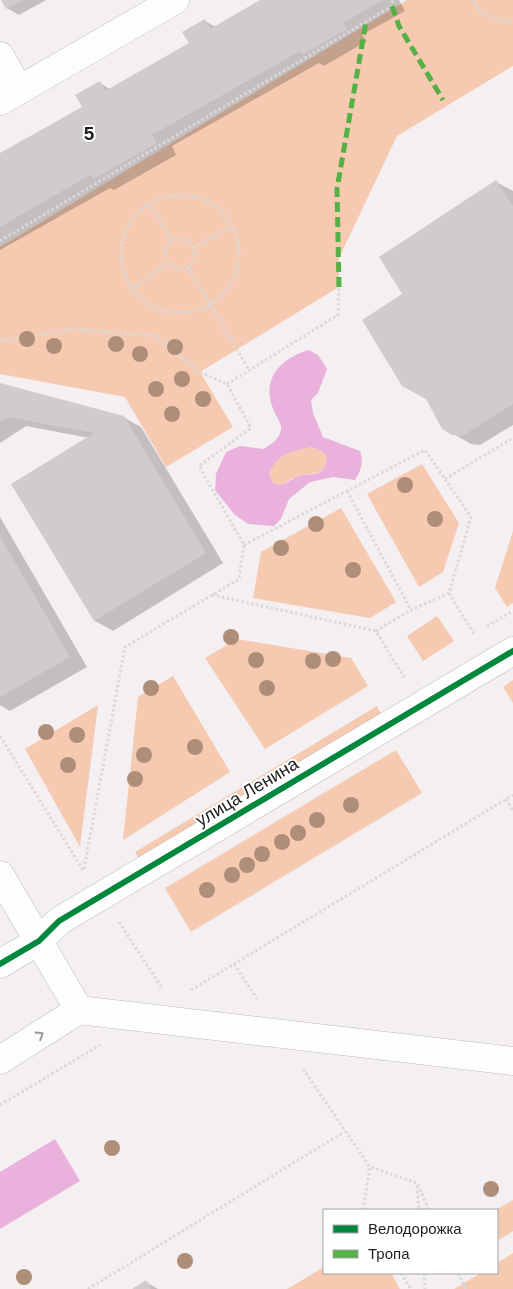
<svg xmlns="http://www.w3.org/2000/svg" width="513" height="1289" font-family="Helvetica,sans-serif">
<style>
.green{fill:#f6cab1}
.water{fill:#eab1dd;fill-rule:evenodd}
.shadow{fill:#0003}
.building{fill:#d0cccd}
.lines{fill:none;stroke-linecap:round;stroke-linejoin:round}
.minor-casing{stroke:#c0bcbd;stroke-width:29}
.path{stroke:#dad9d9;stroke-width:3;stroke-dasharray:2.5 2.5;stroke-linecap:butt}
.minor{stroke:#fdfdfd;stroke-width:28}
.quiet{stroke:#55b145;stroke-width:5;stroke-dasharray:10 5;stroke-linecap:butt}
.cycleway-casing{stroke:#fff;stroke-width:9}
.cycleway{stroke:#00873e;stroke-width:6}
.tree{fill:#ae8d79}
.oneway{stroke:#9a9999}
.labels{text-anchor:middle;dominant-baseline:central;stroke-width:4;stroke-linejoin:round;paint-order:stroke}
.street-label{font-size:18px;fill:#201e1e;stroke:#fff}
.neighbourhood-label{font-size:19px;font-weight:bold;fill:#201e1e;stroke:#fff}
</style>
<rect width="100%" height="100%" fill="#f4eff0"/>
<g class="green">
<path d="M407,0H513V66L397,136L339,258V287L200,372L233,427L166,467L125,397L0,374V247Z"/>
<path d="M311,447L320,450L327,456C323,481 313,470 297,477C287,480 286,485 274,484L269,474C278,452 290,452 311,447Z"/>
<path d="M422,464L459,523L443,572L419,587L367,494Z"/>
<path d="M341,508L396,602L370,618L253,598L261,552Z"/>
<path d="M513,531V603L507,607L495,588Z"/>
<path d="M437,616L454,641L423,661L407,636Z"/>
<path d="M237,639L351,658L368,686L265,749L205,658Z"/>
<path d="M173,676L230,772L123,840L138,697Z"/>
<path d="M513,680V703L503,687Z"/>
<path d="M98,705L80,847L25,749Z"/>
<path d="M377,706L381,714L141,862L135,852Z"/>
<path d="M396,750L422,793L191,932L165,888Z"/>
<path d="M513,1200V1231L497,1241L495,1210Z"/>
<path d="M513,1253V1289H454L481,1273H497V1263Z"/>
<path d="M324,1267V1273H391L400,1289H287Z"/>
</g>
<g class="water">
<path d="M309,350L318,355L327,369L318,393L311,400L313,413L323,437L360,451C364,462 361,470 355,480L333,477L310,482L289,499L281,519L274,526L248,524L234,514L215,490L216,474L226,452L240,446L264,449C272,443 280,439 281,429C282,423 276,417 274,411C260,380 280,358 309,350ZM311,447L320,450L327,456C323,482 313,470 297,477C288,481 286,485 274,484L269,474C278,453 290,452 311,447Z"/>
<path d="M55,1139L80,1181L0,1229V1172Z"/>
</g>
<g class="shadow">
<path d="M3,0H46L19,15L7,8Z"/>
<path d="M263,0H399L405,11L362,35L367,41L324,66L319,63L172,146L176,155L114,190L110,188L0,250V154L84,107L100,83L110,89L190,44L205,21L216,27Z"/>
<path d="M496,182L513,191V425L480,445L471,444L443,428L403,295Z"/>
<path d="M0,384L123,417L141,427L223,563L113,631L95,621L13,484L89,438L26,426L0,443Z"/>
<path d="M0,517L87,667L10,711L0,705Z"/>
<path d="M146,1282L158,1289H134Z"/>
</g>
<g class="building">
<path d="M1,0H24L6,9Z"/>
<path d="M260,0H383L343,23L347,29L302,55L300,51L152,135L157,143L93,179L90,175L0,227V153L82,107L75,95L100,81L105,91L189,43L182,32L205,19L210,29Z"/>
<path d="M496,180L513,206V404L462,436L452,435L442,429L426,399L402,386L362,320L402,294L379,257Z"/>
<path d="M0,383L124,416L206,553L94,621L11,484L94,433L8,417L0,422Z"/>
<path d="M0,536L70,657L0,697Z"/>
<path d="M146,1280L151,1289H132Z"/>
</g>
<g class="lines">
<g class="minor-casing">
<g id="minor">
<path d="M0,56L19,90"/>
<path d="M0,101L175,0"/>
<path d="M0,875L79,1010"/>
<path d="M0,964L39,941L59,921L513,651"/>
<path d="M79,1010L513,1061"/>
<path d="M0,1060L79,1010"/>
</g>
</g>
<g class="path">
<path d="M474,0L476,8L492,18L513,22"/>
<circle cx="180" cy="254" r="59"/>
<path d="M149,203L172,240"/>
<circle cx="180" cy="254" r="15"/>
<path d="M0,241L392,6L393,0"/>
<path d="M194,247L232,226"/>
<path d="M188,267L249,370"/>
<path d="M132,289L167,263"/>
<path d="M0,341L75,329L157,336L199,372L227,384L251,428L199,466L244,545L239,579L125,647L84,869"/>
<path d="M227,384L338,315L339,287"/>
<path d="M445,479L513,438"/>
<path d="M347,491L411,610"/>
<path d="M244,545L425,450L471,517L449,593L474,634"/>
<path d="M212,595L376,631L405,679"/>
<path d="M487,626L513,611"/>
<path d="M376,631L411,610L449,593"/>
<path d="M0,736L83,870"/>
<path d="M506,799L513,811"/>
<path d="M119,922L162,988"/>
<path d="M234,964L257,999"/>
<path d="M191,990L513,795"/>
<path d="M303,1069L370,1167L417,1183L429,1210"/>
<path d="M0,1105L100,1045"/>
<path d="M417,1186L419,1210"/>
<path d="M363,1210L370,1167"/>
<path d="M401,1273L411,1289"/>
<path d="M424,1273L425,1289"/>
<path d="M458,1273L466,1289"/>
<path d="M88,1289L344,1132"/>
</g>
<use href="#minor" class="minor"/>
<g class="quiet">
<path d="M392,6L399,26L443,100"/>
<path d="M339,287L337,189L366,22"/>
</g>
<g class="cycleway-casing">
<path id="cycleway" d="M0,964L39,941L59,921L513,651"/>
</g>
<use href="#cycleway" class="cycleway"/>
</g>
<g class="tree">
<circle cx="27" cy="339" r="8"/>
<circle cx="116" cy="344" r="8"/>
<circle cx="54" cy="346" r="8"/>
<circle cx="175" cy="347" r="8"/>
<circle cx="140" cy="354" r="8"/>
<circle cx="182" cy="379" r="8"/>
<circle cx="156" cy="389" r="8"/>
<circle cx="203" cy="399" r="8"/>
<circle cx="172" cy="414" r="8"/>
<circle cx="405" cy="485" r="8"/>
<circle cx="435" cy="519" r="8"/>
<circle cx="316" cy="524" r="8"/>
<circle cx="281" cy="548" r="8"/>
<circle cx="353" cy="570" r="8"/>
<circle cx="231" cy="637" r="8"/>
<circle cx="333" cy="659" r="8"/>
<circle cx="256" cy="660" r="8"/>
<circle cx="313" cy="661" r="8"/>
<circle cx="151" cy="688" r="8"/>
<circle cx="267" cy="688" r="8"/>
<circle cx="46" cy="732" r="8"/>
<circle cx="77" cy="735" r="8"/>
<circle cx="195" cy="747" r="8"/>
<circle cx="144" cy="755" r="8"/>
<circle cx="68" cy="765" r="8"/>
<circle cx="135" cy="779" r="8"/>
<circle cx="351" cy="805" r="8"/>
<circle cx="317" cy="820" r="8"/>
<circle cx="298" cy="833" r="8"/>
<circle cx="282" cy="842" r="8"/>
<circle cx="262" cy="854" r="8"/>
<circle cx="247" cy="865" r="8"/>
<circle cx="232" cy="875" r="8"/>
<circle cx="207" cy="890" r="8"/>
<circle cx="112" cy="1148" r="8"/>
<circle cx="491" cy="1189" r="8"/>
<circle cx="185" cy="1261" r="8"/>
<circle cx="24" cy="1277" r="8"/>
</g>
<defs><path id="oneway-chevron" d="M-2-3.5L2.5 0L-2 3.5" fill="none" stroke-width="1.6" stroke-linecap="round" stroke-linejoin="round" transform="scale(1.25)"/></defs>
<use class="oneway" href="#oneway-chevron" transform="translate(40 1035) rotate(-32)"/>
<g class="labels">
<g class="street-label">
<text transform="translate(247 792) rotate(-31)">улица Ленина</text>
</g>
<g class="neighbourhood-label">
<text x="89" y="133">5</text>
</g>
</g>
<rect x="323" y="1209" width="175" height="65" fill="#ffffff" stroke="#a6a5a5"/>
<rect x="333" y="1225" width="25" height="8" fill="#00873e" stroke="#a6a5a5"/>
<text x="368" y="1234" font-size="15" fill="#201e1e">Велодорожка</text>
<rect x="333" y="1250" width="25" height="8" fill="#55b145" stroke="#a6a5a5"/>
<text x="368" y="1259" font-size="15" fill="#201e1e">Тропа</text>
</svg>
